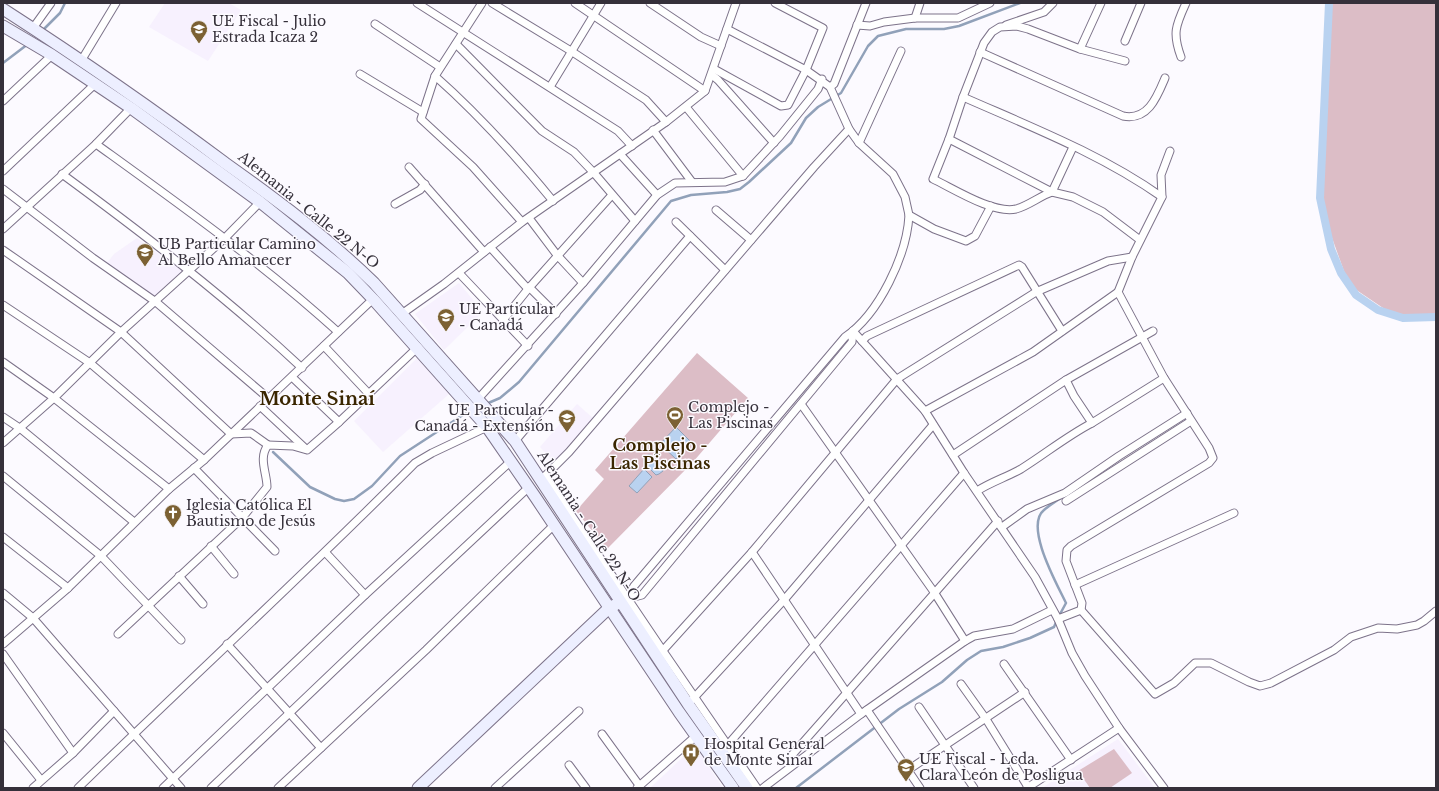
<svg xmlns="http://www.w3.org/2000/svg" width="1439" height="791" font-family="'Libre Baskerville',serif">
<style>
.built{fill:#f7f1fe}
.green{fill:#dcbdc6}
.water{fill:#b9d2f0;stroke:#91a1b9}
.lines{fill:none;stroke-linecap:round;stroke-linejoin:round}
.stream{stroke:#91a1b9;stroke-width:2.5}
.canal{stroke:#b9d2f0;stroke-width:8}
.street-casing{stroke:#7d738a;stroke-width:9}
.secondary-casing{stroke:#7d738a;stroke-width:13}
.street{stroke:#fff;stroke-width:7}
.secondary{stroke:#edefff;stroke-width:11}
.labels{text-anchor:middle;dominant-baseline:central;stroke-width:3;stroke-linejoin:round;paint-order:stroke}
.poi-label{font-size:14px;fill:#35303a;stroke:#fcfaff;text-anchor:start}
.street-label{font-size:14px;fill:#35303a;stroke:#fcfaff}
.quarter-label{font-size:16px;font-weight:bold;fill:#3a2600;stroke:#fcfaff}
.district-label{font-size:18px;font-weight:bold;fill:#3a2600;stroke:#fcfaff}
</style>
<rect width="100%" height="100%" fill="#fcfaff"/>
<g class="built">
<path d="M165,3H229L241,10L208,61L149,27Z"/>
<path d="M137,238L182,271L154,297L107,263L114,254Z"/>
<path d="M459,283L483,312L444,350L415,314Z"/>
<path d="M417,358L449,394L383,452L354,421Z"/>
<path d="M577,404L594,419L555,463L540,447Z"/>
<path d="M1118,739L1155,788H1042Z"/>
<path d="M695,746L723,788H650Z"/>
</g>
<g class="green">
<path d="M1329,3H1436V316L1392,314L1349,285L1322,210Z"/>
<path d="M697,353L748,398L693,462L607,549L576,511L604,479L595,470Z"/>
<path d="M1114,749L1132,773L1110,788H1090L1078,771Z"/>
</g>
<g class="water">
<path d="M676,427L692,443L676,459L660,444Z"/>
<path d="M649,454L663,466V471L659,474L656,475L644,463V458Z"/>
<path d="M644,469L652,477L637,493L629,486Z"/>
</g>
<g class="lines">
<g class="stream">
<path d="M42,31L60,13L65,3"/>
<path d="M3,63L28,44"/>
<path d="M486,404L500,398L519,382L671,201L691,195L727,192L740,189L749,182L791,143L806,118L818,107L841,93L868,46L878,36L906,29H944L959,26L1020,3"/>
<path d="M273,452L310,487L335,499L344,501L354,499L372,486L400,456L469,411"/>
<path d="M1059,616L1066,603C1057,584 1024,526 1044,510C1059,497 1079,488 1096,476"/>
<path d="M796,788L899,709L942,682L967,660L981,651L1003,647L1030,638L1054,627L1057,620"/>
</g>
<path class="canal" d="M1329,3L1320,198L1331,249L1341,273L1356,295L1378,310L1403,318L1436,317"/>
<g class="street-casing">
<g id="street">
<path d="M417,3L618,131L632,146"/>
<path d="M482,3L435,76L421,119L473,167L522,222"/>
<path d="M492,3L571,51L646,100L666,122"/>
<path d="M575,3L705,91"/>
<path d="M650,3L701,37L721,46"/>
<path d="M915,18L920,3"/>
<path d="M375,24L440,67"/>
<path d="M857,25L870,26L884,22L915,18H958L990,3"/>
<path d="M1006,25L1044,12L1053,3"/>
<path d="M33,28L51,3"/>
<path d="M727,29L806,70L830,87L849,129L859,143L893,174L905,197L909,215L934,229L966,241L975,236L991,206"/>
<path d="M1125,41L1141,3"/>
<path d="M456,44L542,131L574,152L594,173L635,221"/>
<path d="M1080,49L1101,3"/>
<path d="M980,52L1123,116C1148,121 1157,97 1165,78"/>
<path d="M1181,57C1172,33 1176,25 1186,3"/>
<path d="M81,61L116,3"/>
<path d="M714,69L781,106L788,105L806,70L823,28L775,3"/>
<path d="M360,74L423,112"/>
<path d="M712,75L718,80L774,143"/>
<path d="M435,76C478,114 516,156 553,201"/>
<path d="M550,87L601,3"/>
<path d="M830,87L834,84L866,3"/>
<path d="M963,97C1031,127 1101,154 1162,197"/>
<path d="M3,101L52,55"/>
<path d="M686,107L743,176"/>
<path d="M653,130L692,182"/>
<path d="M949,139L1052,192L1073,197L1103,212L1140,240"/>
<path d="M859,143L901,51"/>
<path d="M96,144C179,204 262,263 338,332"/>
<path d="M1073,147L1052,192C1040,196 1028,206 1016,209C993,214 954,189 933,179L949,139L963,97L984,43L992,32L1000,27L1017,26L1028,29L1080,49L1125,61"/>
<path d="M620,154L657,195"/>
<path d="M409,167L484,252"/>
<path d="M3,171L95,84"/>
<path d="M62,174C145,235 227,298 302,368"/>
<path d="M3,189L93,258L156,302L268,398"/>
<path d="M395,204L420,190L425,184"/>
<path d="M716,210L751,240"/>
<path d="M529,218L557,255L583,283"/>
<path d="M676,222L725,270"/>
<path d="M3,229L96,144L131,108"/>
<path d="M490,247L528,289L611,196"/>
<path d="M3,250L121,332L231,434L251,433L268,445"/>
<path d="M459,273L528,346"/>
<path d="M529,287L556,314"/>
<path d="M3,305L90,363L204,460"/>
<path d="M403,313L444,284L522,222L666,122L705,91L736,3"/>
<path d="M503,320L528,289"/>
<path d="M853,331L925,411L964,473L1035,577L1058,619L1072,653L1085,676L1119,728L1164,788"/>
<path d="M862,341L867,336L1019,265L1022,267L1062,331"/>
<path d="M324,346L369,394"/>
<path d="M3,362L54,398L169,489"/>
<path d="M292,377L339,422"/>
<path d="M1066,380L1074,396L1092,423L1164,378"/>
<path d="M478,399L583,283L657,195L675,183L725,182L743,176L780,136L818,89L822,79"/>
<path d="M801,404L934,592L965,641"/>
<path d="M260,406L306,449"/>
<path d="M925,411L1033,352L1118,292L1132,257L1162,197L1161,175L1170,151"/>
<path d="M3,417L21,429L134,522"/>
<path d="M515,441L690,236"/>
<path d="M3,443L54,398L121,332L225,238L260,202"/>
<path d="M953,455L1066,380L1153,331"/>
<path d="M194,468L275,551"/>
<path d="M3,476L101,556L181,640"/>
<path d="M545,476L663,651L757,788"/>
<path d="M540,481L569,452L814,167L849,129"/>
<path d="M977,491C991,482 1007,477 1021,469C1045,454 1067,436 1092,423"/>
<path d="M1066,501L1191,421"/>
<path d="M1002,527L1027,509L1065,493L1119,456L1187,413"/>
<path d="M3,537L68,588"/>
<path d="M211,546L234,574"/>
<path d="M752,552L861,714"/>
<path d="M326,553L365,595"/>
<path d="M179,576L203,604"/>
<path d="M1075,585L1234,513"/>
<path d="M3,593L33,618L181,788"/>
<path d="M627,598L634,586L845,337C879,314 907,255 909,215"/>
<path d="M626,599L642,595L852,342L853,331"/>
<path d="M1081,610L1155,694L1174,683L1195,663H1211L1249,682L1260,686L1271,683L1334,650L1351,637L1378,628L1397,629L1417,625L1424,621L1436,611"/>
<path d="M1058,619L1081,610L1082,603L1066,561L1067,550L1071,546L1209,463L1213,458L1209,448L1164,378L1118,292"/>
<path d="M118,634L242,518L267,487C267,473 258,458 268,445L293,446L307,450L339,422L418,347"/>
<path d="M3,644L68,588L169,489L204,460L373,299"/>
<path d="M227,644L321,748"/>
<path d="M3,654L73,753"/>
<path d="M657,657L752,552L897,379L1036,292L1108,261L1132,257"/>
<path d="M1004,664L1071,760"/>
<path d="M961,684L986,719L1028,787"/>
<path d="M692,700L784,600L933,425"/>
<path d="M919,707L974,788"/>
<path d="M867,710L920,788"/>
<path d="M3,733L41,780"/>
<path d="M602,734L639,785"/>
<path d="M725,748L964,473"/>
<path d="M569,765L586,788"/>
<path d="M791,766L792,755L998,521"/>
<path d="M908,770L1025,692"/>
<path d="M33,788L73,753L114,711"/>
<path d="M78,788C190,679 305,574 415,463L432,453L487,427"/>
<path d="M163,788L365,595L511,461"/>
<path d="M211,788L388,619L529,487"/>
<path d="M278,788L426,650L554,525"/>
<path d="M495,788L579,711"/>
<path d="M637,788L696,736"/>
<path d="M763,788L861,714L965,641L974,636L1013,629L1052,610"/>
<path d="M1027,788L1119,728"/>
</g>
</g>
<g class="secondary-casing">
<g id="secondary">
<path d="M3,9C79,58 153,109 225,163C277,200 328,238 374,283L515,441L688,704L747,788"/>
<path d="M3,26L52,55L131,108L260,202L348,273L373,299L487,427L536,498L679,712L733,788"/>
<path d="M418,788L609,608L615,605"/>
</g>
</g>
<use href="#street" class="street"/>
<use href="#secondary" class="secondary"/>
</g>
<defs>
<g id="school-pin" transform="scale(0.9)"><path d="M0 17L-7.5 6A9.5 9.5 0 1 1 7.5 6Z" fill="#7c6133" stroke="#fcfaff"/><path d="M0-5L7-2L0 1L-7-2ZM-4 1L0 2.5L4 1V4Q0 6-4 4Z" fill="#fff"/></g>
<g id="stadium-pin" transform="scale(0.9)"><path d="M0 17L-7.5 6A9.5 9.5 0 1 1 7.5 6Z" fill="#7c6133" stroke="#fcfaff"/><path d="M0-5a6.5 5 0 1 0 0 10a6.5 5 0 1 0 0-10ZM-3.5-1.8h7v3.6h-7Z" fill="#fff"/></g>
<g id="church-pin" transform="scale(0.9)"><path d="M0 17L-7.5 6A9.5 9.5 0 1 1 7.5 6Z" fill="#7c6133" stroke="#fcfaff"/><path d="M-1.2-6h2.4v3.5h3.3v2.4h-3.3V6h-2.4V-.1h-3.3v-2.4h3.3Z" fill="#fff"/></g>
<g id="hospital-pin" transform="scale(0.9)"><path d="M0 17L-7.5 6A9.5 9.5 0 1 1 7.5 6Z" fill="#7c6133" stroke="#fcfaff"/><path d="M-5-5h3v3.5h4V-5h3V5h-3V1.5h-4V5h-3Z" fill="#fff"/></g>
</defs>
<g fill-rule="evenodd">
<use href="#school-pin" x="199" y="29"/>
<use href="#school-pin" x="145" y="252"/>
<use href="#school-pin" x="446" y="317"/>
<use href="#stadium-pin" x="675" y="415"/>
<use href="#school-pin" x="567" y="418"/>
<use href="#church-pin" x="173" y="513"/>
<use href="#hospital-pin" x="691" y="752"/>
<use href="#school-pin" x="906" y="767"/>
</g>
<g class="labels">
<g class="poi-label">
<text x="212" y="21">UE Fiscal - Julio<tspan x="212" dy="16">Estrada Icaza 2</tspan></text>
<text x="158" y="244">UB Particular Camino<tspan x="158" dy="16">Al Bello Amanecer</tspan></text>
<text x="459" y="309">UE Particular<tspan x="459" dy="16">- Canadá</tspan></text>
<text x="688" y="407">Complejo -<tspan x="688" dy="16">Las Piscinas</tspan></text>
<text x="554" y="410" text-anchor="end">UE Particular -<tspan x="554" dy="16">Canadá - Extensión</tspan></text>
<text x="186" y="505">Iglesia Católica El<tspan x="186" dy="16">Bautismo de Jesús</tspan></text>
<text x="704" y="744">Hospital General<tspan x="704" dy="16">de Monte Sinaí</tspan></text>
<text x="919" y="759">UE Fiscal - Lcda.<tspan x="919" dy="16">Clara León de Posligua</tspan></text>
</g>
<g class="street-label">
<text transform="translate(309 210) rotate(39)">Alemania - Calle 22 N-O</text>
<text transform="translate(589 526) rotate(57)">Alemania - Calle 22 N-O</text>
</g>
<g class="quarter-label">
<text x="660" y="445">Complejo -<tspan x="660" dy="18">Las Piscinas</tspan></text>
</g>
<g class="district-label">
<text x="317" y="399">Monte Sinaí</text>
</g>
</g>
<rect width="1439" height="791" fill="none" stroke="#35303a" stroke-width="8"/>
</svg>
